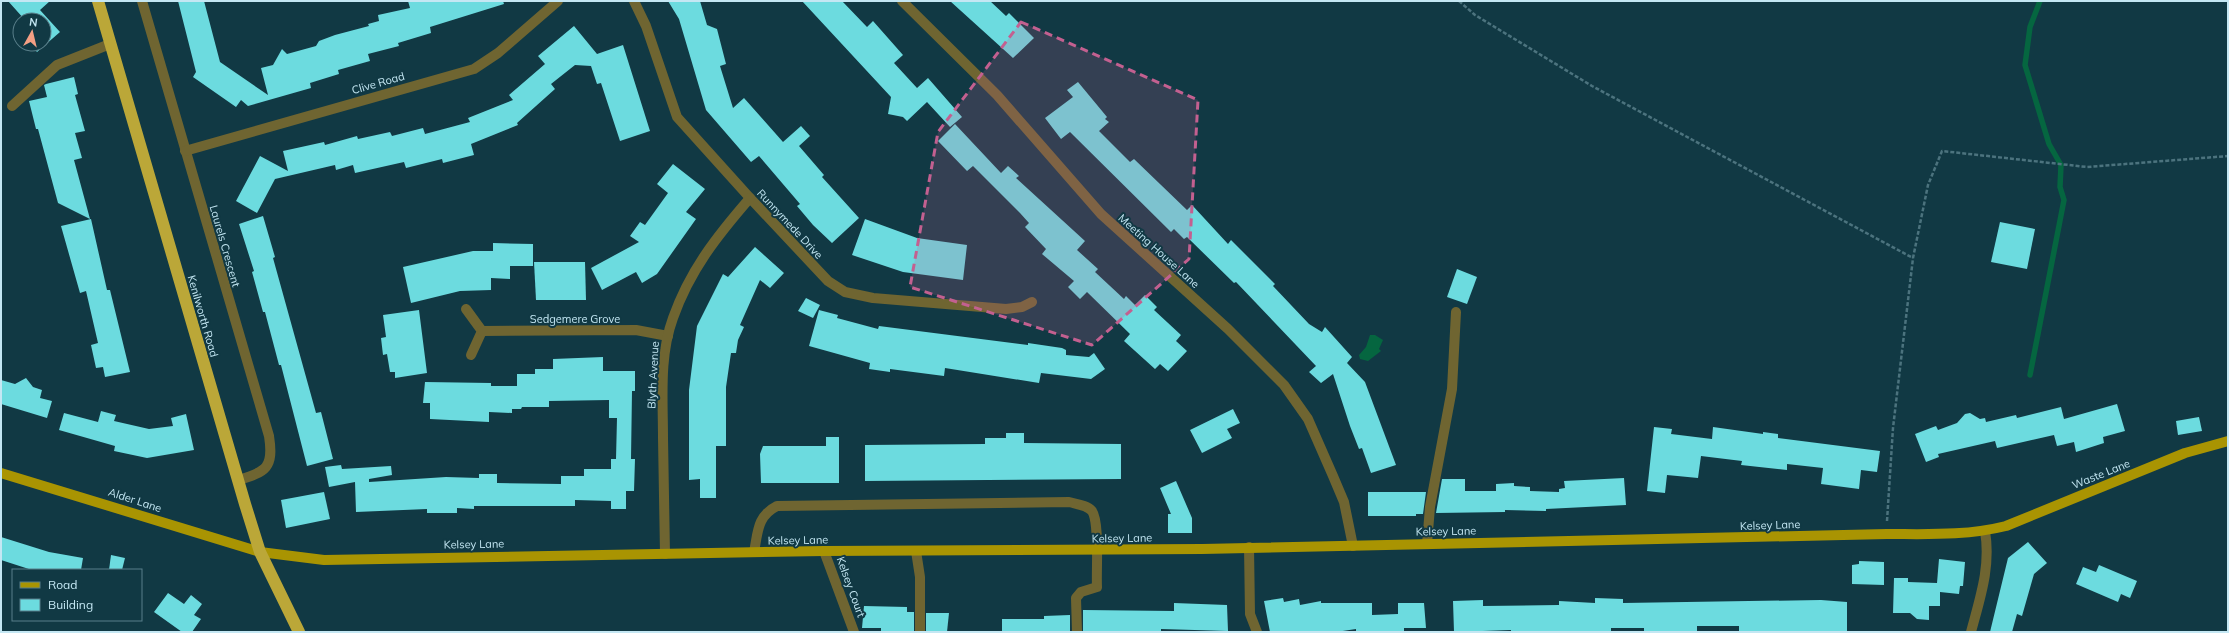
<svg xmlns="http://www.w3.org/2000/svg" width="2229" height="633" font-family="Mulish,sans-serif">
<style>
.water{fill:#056640}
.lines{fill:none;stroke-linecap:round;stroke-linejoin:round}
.stream{stroke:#056640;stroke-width:5.5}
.building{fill:#6cdbdf}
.path{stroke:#4c737e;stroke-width:2.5;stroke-dasharray:4 2;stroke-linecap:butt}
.minor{stroke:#6f6531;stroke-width:10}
.major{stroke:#a99402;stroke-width:10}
.highway{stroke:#bba738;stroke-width:12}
.marked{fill:#c36090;fill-opacity:0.2;stroke:#c36090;stroke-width:3;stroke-dasharray:8 5;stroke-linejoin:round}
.labels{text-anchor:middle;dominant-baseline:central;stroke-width:4;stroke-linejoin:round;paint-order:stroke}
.street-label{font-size:11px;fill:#c4e7f3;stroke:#113944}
</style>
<rect width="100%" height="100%" fill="#113944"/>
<path class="water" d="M1370,335H1375L1383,340L1379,349L1381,351L1368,361L1360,359L1359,355L1366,347Z"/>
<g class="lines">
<path class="stream" d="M2030,375L2064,200L2060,187L2061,165L2049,144L2025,65L2030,27L2040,1"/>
</g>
<g class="building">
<path d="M8,1H50L40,10L60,32L37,52L30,44H44V20H25Z"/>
<path d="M178,1H204L220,62L268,95L261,68L273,65L282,49L287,54L316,46L319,41L335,35L369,26L368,24L379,21L378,15L410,8L408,1H503L504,4L430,27L431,33L398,43L399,46L368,54L370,61L338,70L339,74L310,83L311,88L248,106L241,100L236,107L193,77L196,72Z"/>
<path d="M668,1H700L707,25L717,29L726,64L720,66L733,108L744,98L783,142L801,126L810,136L799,146L824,175L822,177L859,218L832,243L813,225L797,206L800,204L759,156L751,162L706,110L679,19Z"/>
<path d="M802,1H842L867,27L873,21L903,55L894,63L917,88L928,78L962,117L950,127L927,102L907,121L903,117L888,114L891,97Z"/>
<path d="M950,1H990L1006,16L1009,13L1034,38L1013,58Z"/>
<path d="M574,26L597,54L623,45L650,131L620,141L601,83L597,84L591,66L575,65L551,84L555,89L517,123L518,125L471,144L474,155L443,163L442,159L406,168L404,162L355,173L353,165L336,170L335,165L275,179L257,213L236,201L260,156L288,171L283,151L324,142L325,145L357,136L358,139L390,132L392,136L423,128L425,134L470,122L468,118L513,100L509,95L545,64L538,56Z"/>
<path d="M74,77L78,94L75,95L85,131L75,133L82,158L74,160L90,219L58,203L38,129H36L29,101L47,97L44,85L46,84Z"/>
<path d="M1078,82L1107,117L1105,119L1109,122L1099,131L1130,162L1134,159L1187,210L1192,205L1228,244L1231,240L1275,284L1273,286L1309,324L1322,332L1325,327L1352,357L1347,363L1365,382L1396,465L1371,473L1362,448L1359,449L1350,426L1333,374L1321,383L1309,372L1316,366L1236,282L1234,283L1187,237L1184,239L1174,229L1171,232L1070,132L1061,139L1045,118L1073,97L1067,90Z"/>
<path d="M955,124L1001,173L1008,166L1019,176L1016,178L1085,241L1077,250L1098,269L1095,272L1124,299L1126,296L1135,305L1145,295L1157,307L1154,310L1181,335L1176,341L1187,351L1168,371L1160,364L1155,369L1124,341L1130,334L1087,292L1080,299L1068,287L1074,281L1042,254L1046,249L1025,227L1029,223L1020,213L973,166L967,171L938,141Z"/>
<path d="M673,164L705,189L686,212L696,219L657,274L642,283L636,272L602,290L591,268L639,242L630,236L640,222L645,225L668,193L657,184Z"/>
<path d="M263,216L275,257L273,258L316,413L321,412L333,459L307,466L281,365H279L265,312H263L252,272L254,271L239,224Z"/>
<path d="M91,219L107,290H110L130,372L105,377L103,367L96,368L91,345L98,343L86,291L80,293L61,226Z"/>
<path d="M865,219L917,238L967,245L963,280L903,272L852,255Z"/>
<path d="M2000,222L2035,229L2027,269L1991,262Z"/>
<path d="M493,243L533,244V266H510V279L491,278V290L460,291L411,303L403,267L473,251H493Z"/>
<path d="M755,247L784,273L770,288L760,280L740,325L744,327L738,340L736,353H731L726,387V446H716V498H700V479L689,480V390L697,326L723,274L728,277Z"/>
<path d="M534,262H585L586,300H536Z"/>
<path d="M1457,269L1477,277L1467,304L1447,297Z"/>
<path d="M806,298L820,305L813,318L798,311Z"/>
<path d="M419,310L427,373L395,378V372H390L387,354L383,355L381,338L386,337L383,315Z"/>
<path d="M819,310L838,315L837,318L878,329L879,326L1028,345V343L1062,348L1066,350V355L1089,357L1094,353L1105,369L1091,379L1041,373L1039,383L945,368L944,376L890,369V372L869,369L870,363L809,346Z"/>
<path d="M603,357V371H635V391H632L631,459H635L634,491H626V509H611V501L575,500V506H474V509L457,508V513H427V509L356,512L355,482L329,487L325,467L341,465L342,469L391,466L392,475L369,479V482L446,477L479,478V474H497V483L561,484V476H584V469H611V459H616L617,418H609V400L549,401V407H522L521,409H512V413L489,412V422L430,419V403H423L425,382L491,383V386H517V374H535V369H553V359Z"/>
<path d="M26,378L33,387L42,390L40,398L52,401L47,418L1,404V380L15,384Z"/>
<path d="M2117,404L2125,431L2103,437L2104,443L2076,452L2074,442L2057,446L2054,435L1997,448L1995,441L1938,454L1939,457L1926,462L1915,434L1936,426L1938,430L1957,423L1965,414L1970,413L1980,419L1985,418L1986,422L2016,415L2017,418L2061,407L2064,419Z"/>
<path d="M1233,409L1240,423L1227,429L1232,438L1202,453L1190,430Z"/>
<path d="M101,411L116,415L114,421L149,429L173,426L171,418L186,414L194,450L147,458L114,451L115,446L59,430L64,413L98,422Z"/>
<path d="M2199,417L2202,431L2178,435L2176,421Z"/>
<path d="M1654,427L1672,429L1671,434L1712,439L1713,427L1763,434V432L1778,434V438L1880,451L1877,472L1861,470L1859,489L1821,484L1823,468L1787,464V470L1741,465L1742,461L1701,456L1698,478L1667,475L1665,493L1647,491Z"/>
<path d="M1006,433H1024V443L1121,444V479L865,481V445L985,444V438H1006Z"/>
<path d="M826,437H839V483H761L760,454L763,446H826Z"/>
<path d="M1624,478L1626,505L1546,509V511L1505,510V512L1436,513L1442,479H1465V491H1496V484L1514,483V486L1530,487V491L1559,492V489L1565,488L1564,481Z"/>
<path d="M1176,481L1192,518V533H1168V514H1171L1160,488Z"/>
<path d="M324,492L330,519L286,528L281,500Z"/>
<path d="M1368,492H1426L1423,514H1416V516H1368Z"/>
<path d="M1,537L49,552L83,558L81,570H32L1,560Z"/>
<path d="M2028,542L2047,563L2034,574L2022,616L2017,614L2012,632H1990L2008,558Z"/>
<path d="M111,555L125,558L122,570H109Z"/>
<path d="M1939,559L1965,562L1963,586H1960L1959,594L1940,592V606H1929V620L1917,619L1910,613H1893L1894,578H1908V582L1937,583Z"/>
<path d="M1859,561L1884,562V585L1852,584V565L1859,564Z"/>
<path d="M2099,565L2137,581L2130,598L2121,594L2118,602L2076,584L2083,567L2096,572Z"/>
<path d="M168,593L184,604L191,595L202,604L194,615L201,619L192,632H182L154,612Z"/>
<path d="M1283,598L1284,602L1299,599L1300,605L1321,601V603H1372V615L1398,614V603H1424L1426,628H1404V632H1356V629L1336,632H1270L1264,601Z"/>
<path d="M1595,598L1623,599V603L1821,600L1847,602V632H1739V626H1697V632H1644V628H1611V632H1511V630L1454,632L1453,601L1483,600V606L1559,605V601L1595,603Z"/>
<path d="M1174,603L1227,605L1228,631L1161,629V632H1083V610L1174,611Z"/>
<path d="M864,606L907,607V612H914V632H881V628H862Z"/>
<path d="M926,613H949L947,632H926Z"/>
<path d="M1070,615V632H1002V619H1044V616Z"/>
</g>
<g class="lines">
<g class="path">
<path d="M1459,1L1475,15L1592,86L1913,258"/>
<path d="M1887,521L1893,428L1913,258L1928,185L1942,151L2087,167L2228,156"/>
</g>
<g class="minor">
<path d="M142,1L269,436C274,468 266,472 238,480"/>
<path d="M634,1L646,26L677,117L750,198L828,281L845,292L873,298L1006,309L1022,307L1032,302"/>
<path d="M902,1L997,95L1101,214L1228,329L1284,385L1308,419L1333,476L1344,502L1353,546"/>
<path d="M12,106L57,65L110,44"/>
<path d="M185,151L474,69L498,53L558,1"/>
<path d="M466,309L482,331L471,355"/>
<path d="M482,331L636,330L668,336"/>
<path d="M1427,544L1430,507L1452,389L1456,312"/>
<path d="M1249,547L1250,614L1257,632"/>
<path d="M824,551L854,632"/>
<path d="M916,551L920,577V632"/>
<path d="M754,552C758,532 757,516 777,506L1069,502C1076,504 1087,505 1092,511C1100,523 1096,570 1097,587L1081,592L1076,598L1077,632"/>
<path d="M665,554C664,516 664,477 663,438C663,398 659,356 673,318C690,270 717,236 750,198"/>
<path d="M1971,632C1980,598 1991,567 1985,531"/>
</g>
<path class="major" d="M1,473L260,552L324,560L824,551L1202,549L1887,534C1927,534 1966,536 2006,526L2185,453L2228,441"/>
<path class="highway" d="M98,1L245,504L260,552L299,632"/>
</g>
<path class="marked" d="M1021,22L1198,100L1189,259L1092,345L910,287L938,132Z"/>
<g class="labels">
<g class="street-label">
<text transform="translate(378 83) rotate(-16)">Clive Road</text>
<text transform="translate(790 224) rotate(47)">Runnymede Drive</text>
<text transform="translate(225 246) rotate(74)">Laurels Crescent</text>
<text transform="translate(1159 251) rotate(42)">Meeting House Lane</text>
<text transform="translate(203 316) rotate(74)">Kenilworth Road</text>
<text x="575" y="319">Sedgemere Grove</text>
<text transform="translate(653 375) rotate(-87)">Blyth Avenue</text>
<text transform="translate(2101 474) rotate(-22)">Waste Lane</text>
<text transform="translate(135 500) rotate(18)">Alder Lane</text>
<text transform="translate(1770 525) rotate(-2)">Kelsey Lane</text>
<text transform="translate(1446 531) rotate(-1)">Kelsey Lane</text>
<text transform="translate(1122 538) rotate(-1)">Kelsey Lane</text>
<text transform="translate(798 540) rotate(-1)">Kelsey Lane</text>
<text transform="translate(474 544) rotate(-1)">Kelsey Lane</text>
<text transform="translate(851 587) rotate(70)">Kelsey Court</text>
</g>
</g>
<rect width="2229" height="633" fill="none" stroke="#c4e7f3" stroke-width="4"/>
<rect x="12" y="569" width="130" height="52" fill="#113944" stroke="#597f8a"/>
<rect x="20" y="582" width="20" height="6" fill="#a99402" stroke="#597f8a"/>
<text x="48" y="589" font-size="12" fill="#c4e7f3">Road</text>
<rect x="20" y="599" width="20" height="12" fill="#6cdbdf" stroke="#597f8a"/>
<text x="48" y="609" font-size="12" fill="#c4e7f3">Building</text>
<g transform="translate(32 32) rotate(8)"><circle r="19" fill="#113944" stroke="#597f8a"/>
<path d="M0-3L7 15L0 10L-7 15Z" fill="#f39f84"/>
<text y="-6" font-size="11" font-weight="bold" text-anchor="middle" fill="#c4e7f3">N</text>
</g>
</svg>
